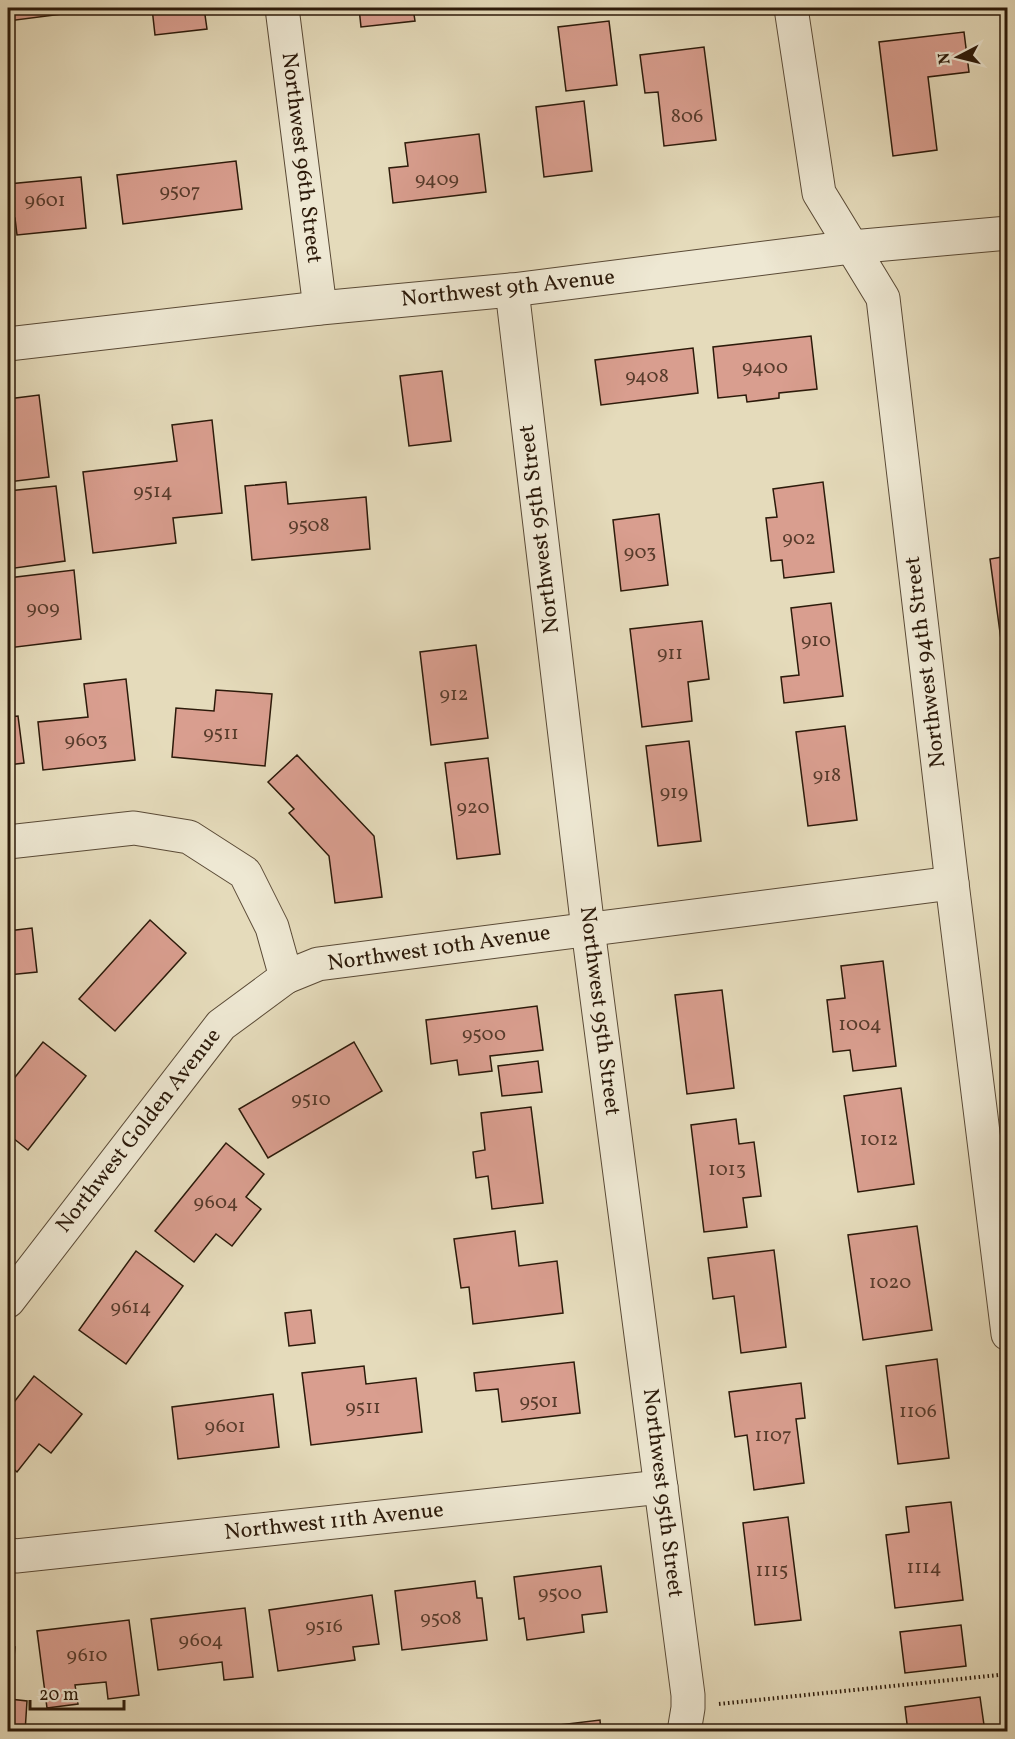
<svg xmlns="http://www.w3.org/2000/svg" width="1015" height="1739" font-family="Vollkorn,serif">
<style>
.building{fill:#d99e8f;stroke:#2c1a0a;stroke-width:1.5}
.lines{fill:none;stroke-linecap:round;stroke-linejoin:round}
.minor-casing{stroke:#5a4a36;stroke-width:35}
.path{stroke:#2c1a0a;stroke-width:4;stroke-dasharray:1.5 3;stroke-linecap:butt}
.minor{stroke:#eee8d3;stroke-width:33}
.labels{text-anchor:middle;dominant-baseline:central;stroke-width:4.5;stroke-linejoin:round;paint-order:stroke}
.number-label{font-size:20px;fill:#573b2b}
.street-label{font-size:22px;fill:#2c1a0a;stroke:#eee8d3}
</style>
<rect width="100%" height="100%" fill="#e5dbbb"/>
<filter id="stains"><feTurbulence type="fractalNoise" baseFrequency=".00333" numOctaves="4"/><feColorMatrix values="0 0 0 0 .2 0 0 0 0 .09 0 0 0 0 .02 0 0 0 .5 -.17"/></filter>
<radialGradient id="worn" r=".72"><stop offset=".6" stop-color="#630" stop-opacity="0"/><stop offset="1" stop-color="#630" stop-opacity=".3"/></radialGradient>
<g class="building">
<path d="M8,8H101V9L8,21Z"/>
<path d="M126,8H204L207,29L155,35L152,8L127,11Z"/>
<path d="M359,8H413L415,21L361,27Z"/>
<path d="M609,21L617,85L566,91L558,27Z"/>
<path d="M964,32L969,72L928,77L937,150L893,156L879,42Z"/>
<path d="M704,47L716,140L664,146L658,92L645,93L640,55Z"/>
<path d="M584,101L592,171L544,177L536,107Z"/>
<path d="M479,134L486,192L393,203L389,168L408,166L405,143Z"/>
<path d="M236,161L242,209L123,224L117,175Z"/>
<path d="M81,177L86,228L17,235L15,218L8,219V184Z"/>
<path d="M811,336L817,389L779,393V398L747,402L746,395L718,398L713,347Z"/>
<path d="M693,348L698,393L601,405L595,360Z"/>
<path d="M442,371L451,441L409,446L400,376Z"/>
<path d="M39,395L49,477L8,482V399Z"/>
<path d="M212,420L222,513L173,518L176,543L93,553L83,472L177,461L172,425Z"/>
<path d="M286,482L288,504L366,497L370,549L252,560L245,486Z"/>
<path d="M823,482L834,572L784,578L782,560L771,561L766,518L777,517L773,489Z"/>
<path d="M56,486L65,561L8,569V491Z"/>
<path d="M659,514L668,585L621,591L613,520Z"/>
<path d="M1008,556V647H1002L990,559Z"/>
<path d="M74,570L81,639L8,648V578Z"/>
<path d="M831,603L843,696L784,703L781,677L799,675L791,608Z"/>
<path d="M702,621L709,679L688,682L692,721L642,727L630,629Z"/>
<path d="M476,645L488,738L431,745L420,652Z"/>
<path d="M126,679L135,760L43,770L38,722L88,717L84,684Z"/>
<path d="M216,690L272,694L265,766L172,757L176,708L214,711Z"/>
<path d="M18,716L24,763L8,765V717Z"/>
<path d="M845,726L857,820L808,826L796,732Z"/>
<path d="M689,741L701,841L658,846L646,746Z"/>
<path d="M297,755L374,836L382,897L335,903L329,856L289,813L294,809L268,782Z"/>
<path d="M488,758L500,854L457,859L445,763Z"/>
<path d="M150,920L186,953L115,1031L79,999Z"/>
<path d="M32,928L37,972L8,975V931Z"/>
<path d="M883,961L896,1066L853,1071L850,1050L833,1052L827,1000L845,998L841,966Z"/>
<path d="M722,990L734,1088L687,1094L675,995Z"/>
<path d="M537,1006L543,1050L490,1056L492,1071L459,1075L457,1060L431,1064L426,1020Z"/>
<path d="M43,1042L86,1076L28,1150L8,1134V1086Z"/>
<path d="M354,1042L382,1091L268,1158L239,1109Z"/>
<path d="M538,1061L542,1092L502,1096L498,1066Z"/>
<path d="M901,1088L914,1184L858,1192L844,1096Z"/>
<path d="M531,1107L543,1203L492,1209L488,1176L476,1178L473,1152L485,1150L481,1113Z"/>
<path d="M736,1119L739,1144L754,1142L761,1196L743,1198L747,1227L704,1232L691,1125Z"/>
<path d="M226,1143L264,1174L246,1197L261,1209L232,1246L216,1234L194,1262L155,1231Z"/>
<path d="M917,1226L932,1330L863,1340L848,1235Z"/>
<path d="M515,1231L519,1266L557,1261L563,1313L473,1324L469,1287L461,1288L454,1239Z"/>
<path d="M774,1250L786,1347L741,1353L734,1296L713,1299L708,1258Z"/>
<path d="M136,1251L183,1286L126,1364L79,1330Z"/>
<path d="M311,1310L315,1343L289,1346L285,1313Z"/>
<path d="M937,1359L949,1458L898,1464L886,1366Z"/>
<path d="M574,1362L580,1413L502,1422L498,1389L476,1391L474,1373Z"/>
<path d="M364,1366L366,1384L416,1378L422,1432L311,1445L302,1373Z"/>
<path d="M34,1376L82,1414L51,1453L39,1444L17,1472L8,1464V1410Z"/>
<path d="M801,1383L805,1418L796,1419L804,1483L754,1490L747,1435L735,1437L729,1392Z"/>
<path d="M273,1394L279,1447L178,1459L172,1407Z"/>
<path d="M951,1502L963,1600L895,1608L886,1535L909,1532L906,1507Z"/>
<path d="M788,1517L801,1620L755,1625L743,1523Z"/>
<path d="M601,1566L607,1612L582,1615L584,1632L527,1640L524,1618L519,1619L514,1577Z"/>
<path d="M475,1581L477,1598H482L487,1640L402,1650L395,1591Z"/>
<path d="M372,1595L379,1644L353,1647L355,1660L278,1671L269,1610Z"/>
<path d="M245,1608L253,1677L224,1680L222,1662L158,1670L151,1619Z"/>
<path d="M129,1620L139,1695L108,1699L106,1682L75,1685L78,1704L47,1708L37,1631Z"/>
<path d="M961,1625L966,1666L905,1673L900,1632Z"/>
<path d="M8,1646L15,1647L10,1699L27,1701L25,1732H8Z"/>
<path d="M980,1697L985,1732H908L905,1707Z"/>
<path d="M600,1720L601,1732H518V1730Z"/>
</g>
<g class="lines">
<g class="minor-casing">
<g id="minor">
<path d="M282,8L320,308"/>
<path d="M791,8L819,193L883,298L952,883L1008,1334"/>
<path d="M512,290L588,929L688,1695V1708L684,1732"/>
<path d="M8,344L320,308L512,290L852,247L1008,233"/>
<path d="M8,842L134,828L189,837L245,873L272,927L286,977L318,964L952,883"/>
<path d="M8,1301L221,1025L286,977"/>
<path d="M8,1554L16,1556L661,1487"/>
</g>
</g>
<path class="path" d="M719,1704L1008,1674"/>
<use href="#minor" class="minor"/>
</g>
<g class="labels">
<g class="number-label">
<text x="687" y="117">806</text>
<text x="437" y="180">9409</text>
<text x="180" y="192">9507</text>
<text x="45" y="201">9601</text>
<text x="765" y="368">9400</text>
<text x="647" y="377">9408</text>
<text x="153" y="492">9514</text>
<text x="309" y="526">9508</text>
<text x="799" y="539">902</text>
<text x="640" y="553">903</text>
<text x="43" y="609">909</text>
<text x="816" y="641">910</text>
<text x="670" y="654">911</text>
<text x="454" y="695">912</text>
<text x="221" y="734">9511</text>
<text x="86" y="741">9603</text>
<text x="827" y="776">918</text>
<text x="674" y="793">919</text>
<text x="473" y="808">920</text>
<text x="860" y="1025">1004</text>
<text x="484" y="1035">9500</text>
<text x="311" y="1100">9510</text>
<text x="879" y="1140">1012</text>
<text x="727" y="1170">1013</text>
<text x="216" y="1203">9604</text>
<text x="890" y="1283">1020</text>
<text x="131" y="1308">9614</text>
<text x="539" y="1402">9501</text>
<text x="363" y="1408">9511</text>
<text x="918" y="1412">1106</text>
<text x="225" y="1427">9601</text>
<text x="773" y="1436">1107</text>
<text x="924" y="1568">1114</text>
<text x="772" y="1571">1115</text>
<text x="560" y="1594">9500</text>
<text x="441" y="1619">9508</text>
<text x="324" y="1627">9516</text>
<text x="201" y="1641">9604</text>
<text x="87" y="1656">9610</text>
</g>
<g class="street-label">
<text transform="translate(301 158) rotate(83)">Northwest 96th Street</text>
<text transform="translate(508 289) rotate(-6)">Northwest 9th Avenue</text>
<text transform="translate(540 529) rotate(-97)">Northwest 95th Street</text>
<text transform="translate(926 662) rotate(-97)">Northwest 94th Street</text>
<text transform="translate(439 949) rotate(-8)">Northwest 10th Avenue</text>
<text transform="translate(599 1011) rotate(83)">Northwest 95th Street</text>
<text transform="translate(139 1131) rotate(-52)">Northwest Golden Avenue</text>
<text transform="translate(662 1493) rotate(83)">Northwest 95th Street</text>
<text transform="translate(334 1522) rotate(-6)">Northwest 11th Avenue</text>
</g>
</g>
<rect width="1015" height="1739" fill="none" stroke="#e5dbbb" stroke-width="30"/>
<rect x="9" y="9" width="997" height="1721" fill="none" stroke="#2c1a0a" stroke-width="3"/>
<rect x="15" y="15" width="985" height="1709" fill="none" stroke="#2c1a0a" stroke-width="1.5"/>
<g transform="translate(958 57) rotate(263)" stroke="#eee8d3" stroke-width="4.5" paint-order="stroke">
<path d="M0-4.5L10 22L0 15L-10 22Z" fill="#2c1a0a"/>
<text y="-9" font-size="16" font-weight="bold" text-anchor="middle" fill="#2c1a0a">N</text>
</g>
<path d="M30 1700v9h94v-9" fill="none" stroke="#2c1a0a" stroke-width="3"/>
<text x="39" y="1700" font-size="18" fill="#2c1a0a" stroke="#eee8d3" stroke-width="4.5" paint-order="stroke">20 m</text>
<rect width="100%" height="100%" filter="url(#stains)"/>
<rect width="100%" height="100%" fill="url(#worn)"/>
</svg>
